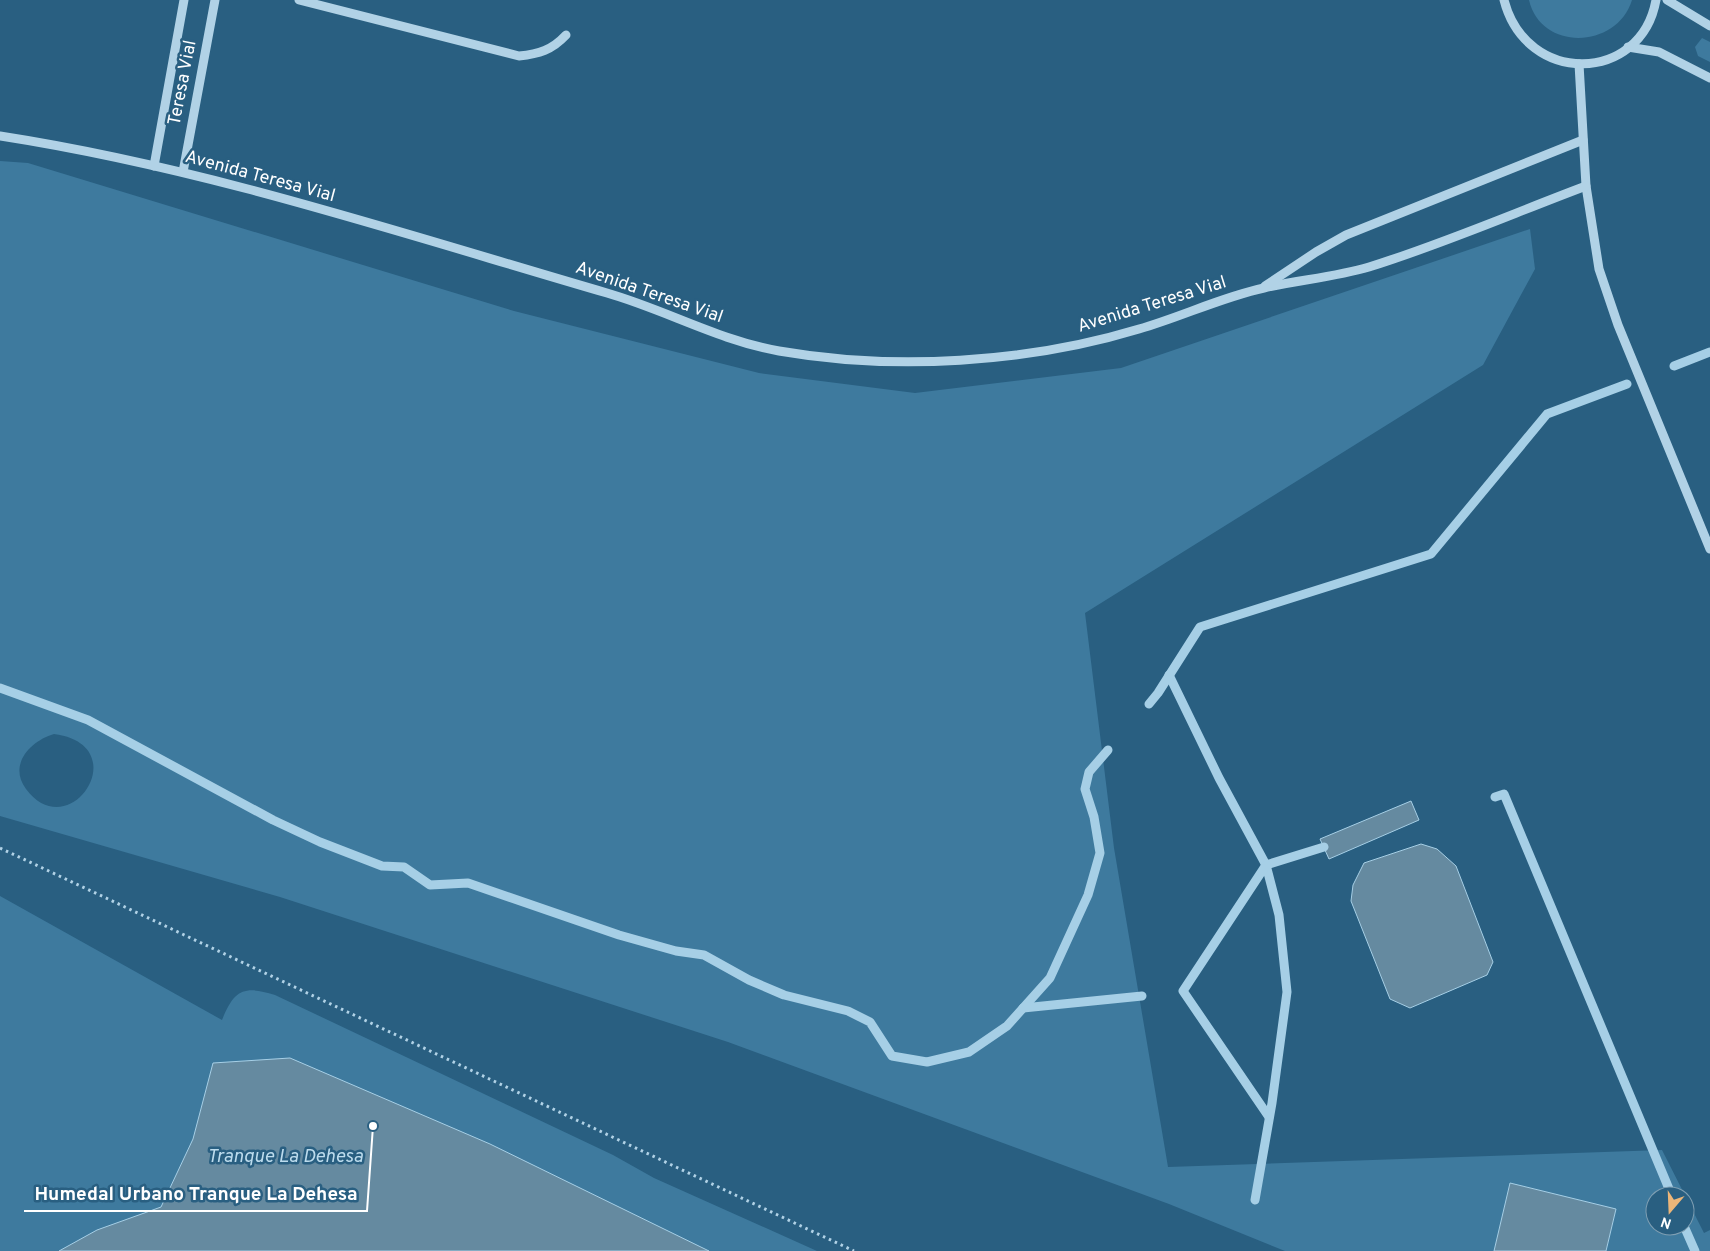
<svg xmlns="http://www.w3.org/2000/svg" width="1710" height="1251" font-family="Overpass,sans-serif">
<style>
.green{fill:#3e7a9e;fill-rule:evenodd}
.water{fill:#658aa0;stroke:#a6cfe6}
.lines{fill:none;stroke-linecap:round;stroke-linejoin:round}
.stream{stroke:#a6cfe6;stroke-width:9}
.path{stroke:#b1d2e6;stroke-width:3;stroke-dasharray:2.5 4;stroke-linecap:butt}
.minor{stroke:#b1d2e6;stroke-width:9}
.labels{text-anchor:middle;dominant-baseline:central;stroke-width:5;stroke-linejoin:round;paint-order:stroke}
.street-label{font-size:18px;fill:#fff;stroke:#295f81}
.water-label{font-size:19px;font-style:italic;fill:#bddced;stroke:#295f81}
.leader{fill:none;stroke:#fff;stroke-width:2}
.callout-dot{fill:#fff;stroke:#295f81;stroke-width:2}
.callout-label{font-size:19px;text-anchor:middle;font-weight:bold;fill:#fff;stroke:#295f81;stroke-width:5;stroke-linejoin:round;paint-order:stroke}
</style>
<rect width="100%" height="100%" fill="#295f81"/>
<g class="green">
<path d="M1529,0H1632C1617,49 1541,52 1529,0Z"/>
<path d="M1702,38L1710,42V62L1698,56L1695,47Z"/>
<path d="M0,161L28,163L514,311L759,373L915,393L1121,368L1530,229L1535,269L1483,365L1085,613L1114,848L1168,1167L1662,1150L1704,1233L1710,1230V1251H1606L1616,1209L1510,1184L1494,1251H1285L1169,1204L728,1042L280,897L0,816ZM54,734C137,745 70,848 26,789C8,765 30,741 54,734ZM1655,1196H1685V1226H1655Z"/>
<path d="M0,896L222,1020C234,990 244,985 275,995L613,1155L654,1178L817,1251H0Z"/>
</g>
<g class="water">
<path d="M1411,801L1419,820L1329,859L1320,839Z"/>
<path d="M1421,844L1437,849L1456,866L1493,962L1487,975L1410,1008L1390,999L1351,901L1353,885L1364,863Z"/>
<path d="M290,1058L490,1144L709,1251H59L97,1230L161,1207L193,1139L213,1063Z"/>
<path d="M1510,1183L1616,1209L1606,1251H1494Z"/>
</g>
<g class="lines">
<g class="stream">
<path d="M1674,366L1710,352"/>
<path d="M1169,675L1219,778L1266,865L1279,915L1287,992L1272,1103L1255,1200"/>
<path d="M0,688L88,720L273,820L320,842L382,866L404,867L430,885L468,883L619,935L676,951L704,955L749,980L784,995L848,1011L870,1022L892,1056L927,1062L969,1052L1007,1026L1050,978L1088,895L1100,853L1094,817L1085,789L1089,772L1108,750"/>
<path d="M1149,704L1158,693L1200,627L1431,554L1547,414L1627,384"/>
<path d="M1495,797L1504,794L1672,1196"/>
<path d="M1023,1008L1142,996"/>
<path d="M1269,1117L1183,991L1266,865L1324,847"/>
<path d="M1684,1226L1695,1251"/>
</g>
<path class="path" d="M0,848L854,1251"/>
<g class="minor">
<path d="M299,0L519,56C539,54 552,50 566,35"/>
<path d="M1504,0C1526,86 1641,84 1656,0"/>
<path d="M1667,0L1710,26"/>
<path d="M1628,47L1659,52L1710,78"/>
<path d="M1579,64L1586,186L1599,269L1618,325L1710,549"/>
<path d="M0,136C207,168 407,235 607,293C666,310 718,340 779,351C894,371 1027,363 1139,329C1181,317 1222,297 1264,288C1299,280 1335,277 1369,267C1443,244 1514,213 1586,186"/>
<path d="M154,166L184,0"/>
<path d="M183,172L215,0"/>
<path d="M1265,286L1316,252L1346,235L1583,140"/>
</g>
</g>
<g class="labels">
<g class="street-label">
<text transform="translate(183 83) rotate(-79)">Teresa Vial</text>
<text transform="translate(260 177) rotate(15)">Avenida Teresa Vial</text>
<text transform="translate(649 293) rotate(19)">Avenida Teresa Vial</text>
<text transform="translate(1152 305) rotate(-17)">Avenida Teresa Vial</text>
</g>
<g class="water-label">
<text x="285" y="1157">Tranque La Dehesa</text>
</g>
</g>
<path class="leader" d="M373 1126L367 1211H24"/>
<circle class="callout-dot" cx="373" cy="1126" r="5"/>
<g class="callout-label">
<text x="196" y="1200">Humedal Urbano Tranque La Dehesa</text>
</g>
<g transform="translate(1670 1211) rotate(199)"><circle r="24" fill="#295f81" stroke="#7f9fb3"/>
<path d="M0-4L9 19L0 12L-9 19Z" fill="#ecb679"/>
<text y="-8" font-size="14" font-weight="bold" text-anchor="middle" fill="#ffffff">N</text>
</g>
</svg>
